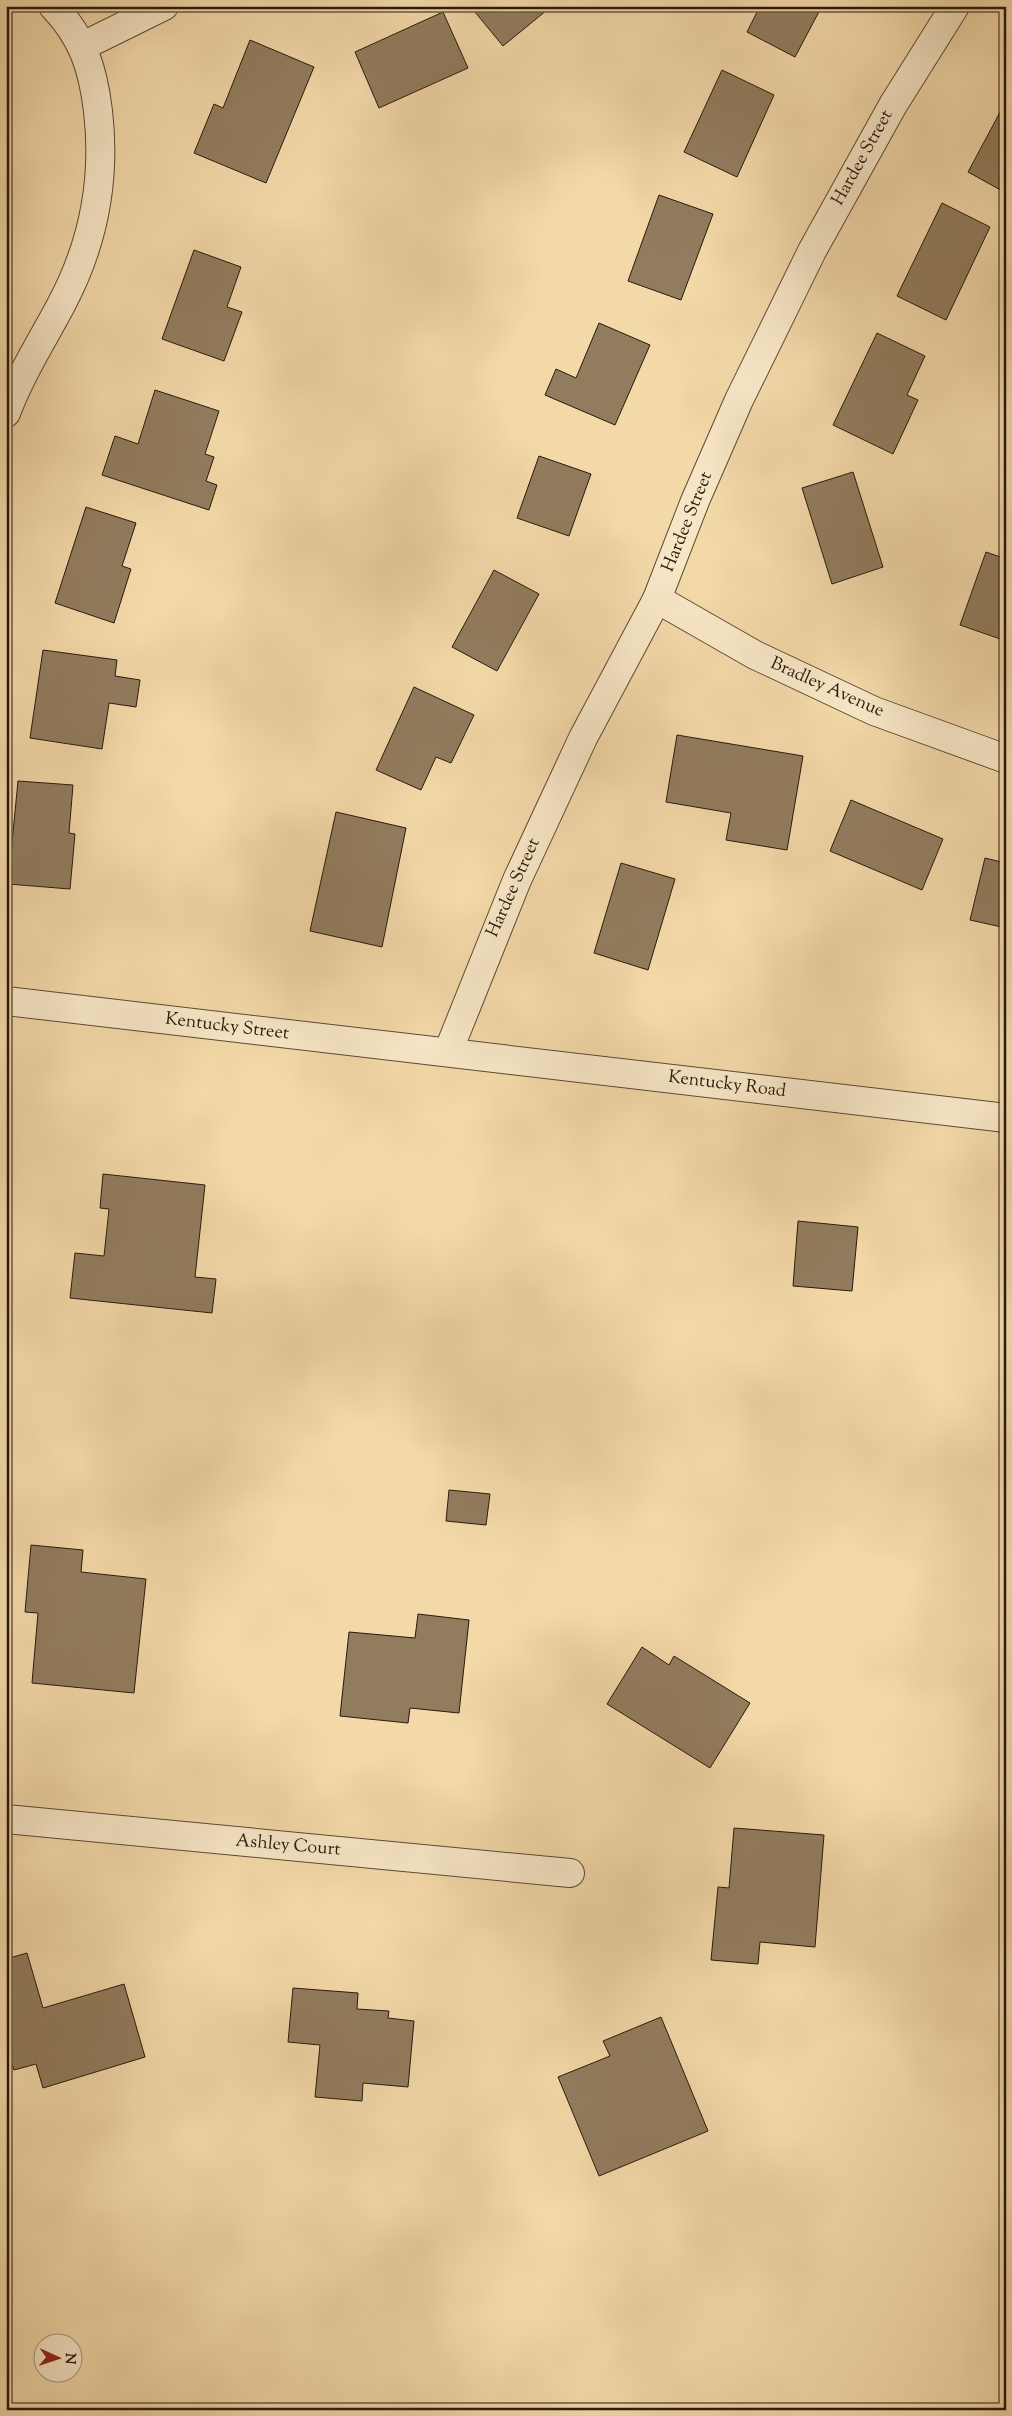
<svg xmlns="http://www.w3.org/2000/svg" width="1012" height="2416" font-family="'Sorts Mill Goudy',serif">
<style>
.building{fill:#927c5e;stroke:#28190d}
.lines{fill:none;stroke-linecap:round;stroke-linejoin:round}
.minor-casing{stroke:#5b4934;stroke-width:30}
.tertiary-casing{stroke:#5b4934;stroke-width:30}
.minor{stroke:#f7e6c6;stroke-width:28}
.tertiary{stroke:#f7e6c6;stroke-width:28}
.labels{text-anchor:middle;dominant-baseline:central;stroke-width:4;stroke-linejoin:round;paint-order:stroke}
.street-label{font-size:18px;fill:#28190d;stroke:#f7e6c6}
</style>
<rect width="100%" height="100%" fill="#f3d8a8"/>
<filter id="stains"><feTurbulence type="fractalNoise" baseFrequency=".004" numOctaves="4"/><feColorMatrix values="0 0 0 0 .2 0 0 0 0 .09 0 0 0 0 .02 0 0 0 .5 -.17"/></filter>
<radialGradient id="worn" r=".72"><stop offset=".6" stop-color="#630" stop-opacity="0"/><stop offset="1" stop-color="#630" stop-opacity=".3"/></radialGradient>
<g class="building">
<path d="M470,6H552L503,46Z"/>
<path d="M760,6H822L795,57L747,32Z"/>
<path d="M443,12L468,68L379,108L355,52Z"/>
<path d="M250,40L314,67L266,183L194,153L214,104L223,108Z"/>
<path d="M722,70L774,95L737,177L684,152Z"/>
<path d="M1006,101V193L968,172Z"/>
<path d="M659,195L713,214L681,300L628,281Z"/>
<path d="M942,203L990,227L946,320L897,296Z"/>
<path d="M194,250L241,267L227,307L242,312L224,361L162,339Z"/>
<path d="M599,323L650,345L615,425L545,395L556,369L576,378Z"/>
<path d="M877,333L925,356L907,395L918,400L893,454L833,425Z"/>
<path d="M155,390L219,411L205,454L214,457L206,481L217,485L209,510L102,475L115,436L138,444Z"/>
<path d="M539,456L591,474L569,536L517,518Z"/>
<path d="M853,472L883,567L832,584L802,488Z"/>
<path d="M86,507L136,523L122,566L131,569L114,623L55,603Z"/>
<path d="M986,552L1006,559V641L960,625Z"/>
<path d="M494,570L539,594L497,671L452,647Z"/>
<path d="M43,650L117,660L115,676L140,680L136,707L109,703L102,749L30,738Z"/>
<path d="M414,687L474,715L451,763L436,757L421,790L376,770Z"/>
<path d="M677,735L803,756L787,850L726,840L731,813L666,802Z"/>
<path d="M18,781L73,785L69,833L75,834L70,889L8,884Z"/>
<path d="M851,800L943,839L922,890L830,851Z"/>
<path d="M336,812L406,828L382,947L310,931Z"/>
<path d="M985,858L1006,863V928L970,920Z"/>
<path d="M621,863L675,879L648,970L594,953Z"/>
<path d="M103,1174L205,1185L195,1277L216,1279L212,1313L70,1298L75,1253L104,1256L109,1209L100,1208Z"/>
<path d="M798,1221L858,1227L852,1291L793,1286Z"/>
<path d="M449,1490L490,1494L486,1525L446,1521Z"/>
<path d="M31,1545L83,1550L81,1572L146,1579L134,1693L32,1683L38,1613L25,1612Z"/>
<path d="M418,1614L469,1620L459,1713L410,1708L408,1723L340,1716L349,1632L415,1638Z"/>
<path d="M642,1647L669,1665L674,1656L750,1703L710,1768L607,1704Z"/>
<path d="M734,1828L824,1835L815,1947L760,1942L758,1964L711,1960L718,1887L729,1888Z"/>
<path d="M27,1953L43,2008L124,1984L145,2057L43,2088L36,2064L14,2070L6,2044V1959Z"/>
<path d="M293,1988L358,1993L357,2009L389,2011L388,2018L414,2021L408,2087L363,2083L362,2101L315,2097L320,2045L288,2042Z"/>
<path d="M661,2017L708,2131L599,2176L558,2077L610,2056L603,2041Z"/>
</g>
<g class="lines">
<g class="minor-casing">
<g id="minor">
<path d="M83,46L164,6"/>
<path d="M6,413C20,375 42,341 61,305C93,245 106,179 98,111C93,69 83,37 53,6"/>
<path d="M657,599L755,655L874,711L1006,759"/>
<path d="M448,1052L517,880L583,738L657,599L695,501L739,400L812,251L893,105L955,6"/>
<path d="M6,1819L570,1873"/>
</g>
</g>
<g class="tertiary-casing">
<path id="tertiary" d="M6,1001L1006,1118"/>
</g>
<use href="#minor" class="minor"/>
<use href="#tertiary" class="tertiary"/>
</g>
<g class="labels">
<g class="street-label">
<text transform="translate(863 158) rotate(-61)">Hardee Street</text>
<text transform="translate(688 522) rotate(-68)">Hardee Street</text>
<text transform="translate(827 688) rotate(24)">Bradley Avenue</text>
<text transform="translate(514 888) rotate(-66)">Hardee Street</text>
<text transform="translate(227 1027) rotate(7)">Kentucky Street</text>
<text transform="translate(727 1085) rotate(7)">Kentucky Road</text>
<text transform="translate(288 1846) rotate(5)">Ashley Court</text>
</g>
</g>
<rect width="1012" height="2416" fill="none" stroke="#f3d8a8" stroke-width="25"/>
<rect x="8" y="8" width="997" height="2401" fill="none" stroke="#28190d" stroke-width="2.5"/>
<rect x="12" y="12" width="987" height="2391" fill="none" stroke="#28190d"/>
<g transform="translate(58 2358) rotate(93)"><circle r="24" fill="#f7e6c6" stroke="#a4947c"/>
<path d="M0-4L9 19L0 12L-9 19Z" fill="#8f2418"/>
<text y="-8" font-size="14" font-weight="bold" text-anchor="middle" fill="#28190d">N</text>
</g>
<rect width="100%" height="100%" filter="url(#stains)"/>
<rect width="100%" height="100%" fill="url(#worn)"/>
</svg>
